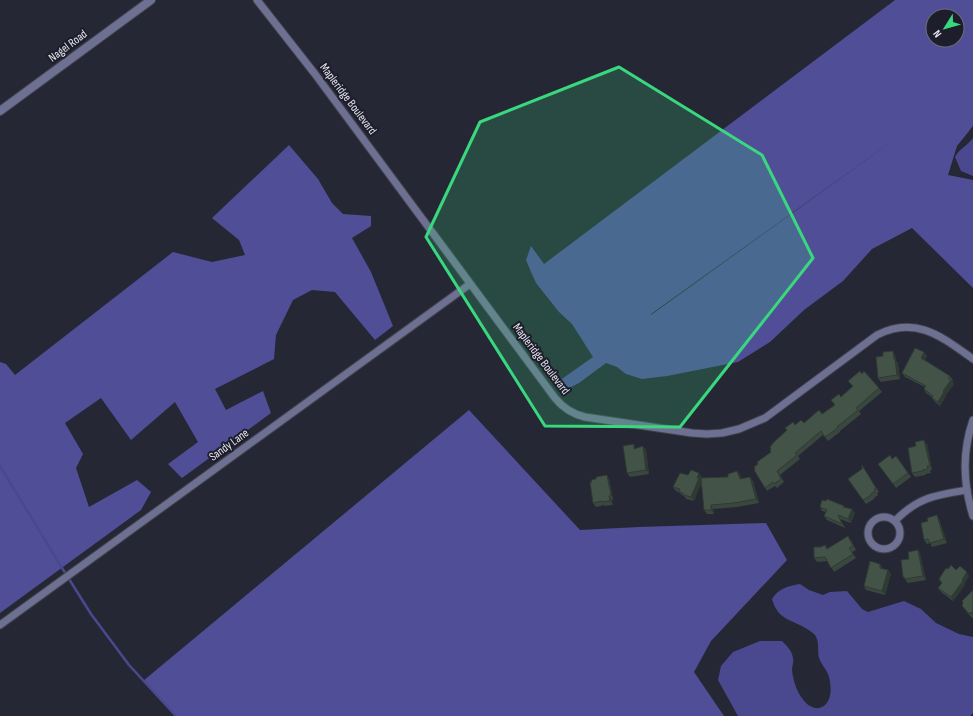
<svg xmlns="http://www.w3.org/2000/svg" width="973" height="716" font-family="'Sofia Sans Condensed',sans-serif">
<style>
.forest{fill:#4f4e96;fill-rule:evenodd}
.water{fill:#4a488f}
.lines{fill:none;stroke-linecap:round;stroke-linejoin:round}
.stream{stroke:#4a488f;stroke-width:2.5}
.minor-casing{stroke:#41424f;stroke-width:9}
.tertiary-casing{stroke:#41424f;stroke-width:10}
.minor{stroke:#6e7092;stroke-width:7}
.tertiary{stroke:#6e7092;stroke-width:8}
.wall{fill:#3a473e}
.shaded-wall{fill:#2f3a32}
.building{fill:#435348;stroke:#2f3a32}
.marked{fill:#39d87f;fill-opacity:0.2;stroke:#39d87f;stroke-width:3;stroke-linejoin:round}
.labels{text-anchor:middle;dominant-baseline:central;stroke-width:4;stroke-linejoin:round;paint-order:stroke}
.street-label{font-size:12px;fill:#e6e7f1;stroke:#1d1d2b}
</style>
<rect width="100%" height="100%" fill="#262735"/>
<g class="forest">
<path d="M895,0H973V126L957,146L948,175L973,180V288L912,228L872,249L843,281L804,310L770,342L738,362L667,376L642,379L626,374L617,367L606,363L579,383L569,388L559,381L593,357L572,324L559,312L536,283L531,272L526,260L531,246L544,264ZM933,16H957V40H933ZM905,132L651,315V314Z"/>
<path d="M289,145L318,179L332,203L343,214L371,216V226L352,238L371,272L393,326L375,340L335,292L312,290L293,300L276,335L274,359L215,389L226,410L263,391L271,413L182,478L168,464L198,442L175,402L131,440L101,398L65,423L83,454L76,468L89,507L137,480L151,492L141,510L0,613V362L6,364L15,375L173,252L212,262L245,255L239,240L212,218Z"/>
<path d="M469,410L580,530L639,527L766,523L787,560L711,641L694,672L724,716H176L143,681Z"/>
</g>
<g class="water">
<path d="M973,138V176L961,171L955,157C960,148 967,146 973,138Z"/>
<path d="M800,584L809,590L823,595L830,592L847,591L862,609L868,612L904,601L921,609L936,623L959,634L973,637V713L970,716H738L718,680L721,666L733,652L760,641H782C787,646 792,651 793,658C794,662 792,666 792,670C793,682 798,695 806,703C809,706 815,709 819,708C833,705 832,685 828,674C826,669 821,664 819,658C817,650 820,643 815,635C813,633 810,631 807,629C792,619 778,621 772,599C779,588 788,586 800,584Z"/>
</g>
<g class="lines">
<path class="stream" d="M0,466L59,563L91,614L129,665L176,716"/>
<g class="minor-casing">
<g id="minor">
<path d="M257,0L315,74L555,398C563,408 572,414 585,417L692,433L707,434L722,433L739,429L765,418L877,335C916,315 942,337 973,359"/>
<path d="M973,420C962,452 963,484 973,516"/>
<circle cx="884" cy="533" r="16"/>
<path d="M895,521C918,497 936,495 967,490"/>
<path d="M0,625L470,284"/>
</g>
</g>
<g class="tertiary-casing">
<path id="tertiary" d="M0,111L151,0"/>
</g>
<use href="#minor" class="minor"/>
<use href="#tertiary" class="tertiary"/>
</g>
<g class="wall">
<path d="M924,352L927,356L925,360L950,376L953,380L952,381L954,384L946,395V396L940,406L935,402L932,398V397L926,393L924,389L925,387L905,377L902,373Z"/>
<path d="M895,355L896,361L898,363L900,379L881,382L878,378Z"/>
<path d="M862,374L879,388L882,392L859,411L861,414L840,431V432L828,441L823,435L798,456L800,459L780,475L784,482L777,488L775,486L767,491L765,488L755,469L758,464L771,452L795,425L804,423L822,414L834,405L841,397L853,387L848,381Z"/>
<path d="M927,444L932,470H930L931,473L925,474L926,475L915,477L912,473Z"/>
<path d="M637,448L646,450L649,474L630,477L627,473Z"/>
<path d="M896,456L911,477L896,488L878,464L893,459Z"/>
<path d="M862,465L879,492L877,493L878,495L874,498V499L866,504L848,479L862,469Z"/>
<path d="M737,471L740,475L741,479L753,481L759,503L737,507L713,509L714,514H707L704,510L701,483L694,501L686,499L685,497L682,495L680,493L676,491L673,487L688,475L702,477V478L728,477Z"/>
<path d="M596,479H609L613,499L612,500L613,505L605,506L604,505L596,507L593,503L592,482Z"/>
<path d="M844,506L845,507L855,513L851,523L840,519L845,528L827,520L824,516L826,512L822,511L820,507Z"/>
<path d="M939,519L947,543L932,547L930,543L927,544L924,540Z"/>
<path d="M851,540L856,550L852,552L856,558L834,572L828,561L817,562L814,558L828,548Z"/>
<path d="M918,550L920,554L926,580L908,583L903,577L909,559Z"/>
<path d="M880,564L883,569L888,570L891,574L885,595L866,590L864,586Z"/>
<path d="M948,569L956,570L969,576L964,584L965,585L953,601L941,592L938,588L942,584L939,579Z"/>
<path d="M973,590V617L972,618L965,610L962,606Z"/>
</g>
<g class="shaded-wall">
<path d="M893,351L895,355L896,361L898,363L900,379L897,375Z"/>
<path d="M924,352L927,356L924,362L921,358Z"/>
<path d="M951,380L954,384L946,395V396L940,406L938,402L943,391Z"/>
<path d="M924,440L927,444L932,470L930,466Z"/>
<path d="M643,446L646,450L649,474L646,470Z"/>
<path d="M737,471L740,475L743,483L740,479Z"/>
<path d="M699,473L702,477L701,480L702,482L694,501L691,497Z"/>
<path d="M607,475L609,479L613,499L611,495Z"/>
<path d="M750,477L753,481L759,503L756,499Z"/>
<path d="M609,496L612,500L613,505L610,501Z"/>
<path d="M711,505L713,509L714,514L711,510Z"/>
<path d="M852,509L855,513L851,523L848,519Z"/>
<path d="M937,515L939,519L947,543L944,539Z"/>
<path d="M918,550L920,554L926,580L923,576Z"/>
<path d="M880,564L883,568L882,572L880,568Z"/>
<path d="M888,570L891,574L885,595L882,591Z"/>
<path d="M967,572L969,576L964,584L965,585L953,601L951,597Z"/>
</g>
<g class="building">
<path d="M915,348L924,352L921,358L950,376L948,378L951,380L943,391L944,392L938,402L932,398L933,396L924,389L926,386L902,373Z"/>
<path d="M893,351L894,359H895L897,375L878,378L876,357L883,356V352Z"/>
<path d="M860,371L862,374L864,371L879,388L856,408L858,410L837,427L838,428L825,437L821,431L795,453L797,455L777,471L781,479L774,484L773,482L765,488L754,470L755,469L754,467L758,464L757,462L771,452L770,450L771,449L770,447L773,443L787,430L785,428L793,422L795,425L801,420L804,423L819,410L822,414L835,405L831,400L839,394L841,397L853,386L848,381Z"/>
<path d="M924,440L930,466H927L928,469L923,470V471L912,473L908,448L916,446L915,442Z"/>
<path d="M634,444V449L643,446L646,470L627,473L623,446Z"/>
<path d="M890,455L892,459L896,456L908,473L893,484L878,464Z"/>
<path d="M862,465L876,488L874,489L875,491L871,494V495L863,500L848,479L862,469Z"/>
<path d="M691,470L699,473L697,478H699L691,497L684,495V494L679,491L680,489L673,487L680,473L688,475Z"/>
<path d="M737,471L740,479L750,477L756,499L734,503L711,505V510H704L701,478L728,477V474Z"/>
<path d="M607,475L611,495L609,496L610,501L602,502V501L593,503L590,482H592L591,480L596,479V477Z"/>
<path d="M827,499L844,506L843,507L852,509L848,519L838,515L842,524L824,516L827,510L820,507L822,500L826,501Z"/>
<path d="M937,515L944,539L930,543L928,539L924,540L921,523L928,521L927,518Z"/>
<path d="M848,536L853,546L849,548L853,554L831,568L825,557L814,558V547H821L825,545L827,549Z"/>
<path d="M918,550L923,576L905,579L904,577H903L901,560L909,559L908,552Z"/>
<path d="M870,561L880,564V568L888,570L882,591L864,586Z"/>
<path d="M951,565L956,570L960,566L967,572L962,580L963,581L951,597L938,588L942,583L939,579L946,568L948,569Z"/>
<path d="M973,590V615L971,612L970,614L962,606L963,603L962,601Z"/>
</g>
<path class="marked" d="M619,67L762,155L813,258L680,427L545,426L426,237L480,122Z"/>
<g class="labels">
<g class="street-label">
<text transform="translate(68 46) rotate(-37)">Nagel Road</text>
<text transform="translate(348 99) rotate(53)">Mapleridge Boulevard</text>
<text transform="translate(541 359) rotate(53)">Mapleridge Boulevard</text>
<text transform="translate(229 445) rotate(-36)">Sandy Lane</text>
</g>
</g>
<g transform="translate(945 28) rotate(233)"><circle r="19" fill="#1d1d2b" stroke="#6d6e7a"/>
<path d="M0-3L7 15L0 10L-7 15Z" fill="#39d87f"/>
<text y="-6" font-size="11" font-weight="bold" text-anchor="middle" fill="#e6e7f1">N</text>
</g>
</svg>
